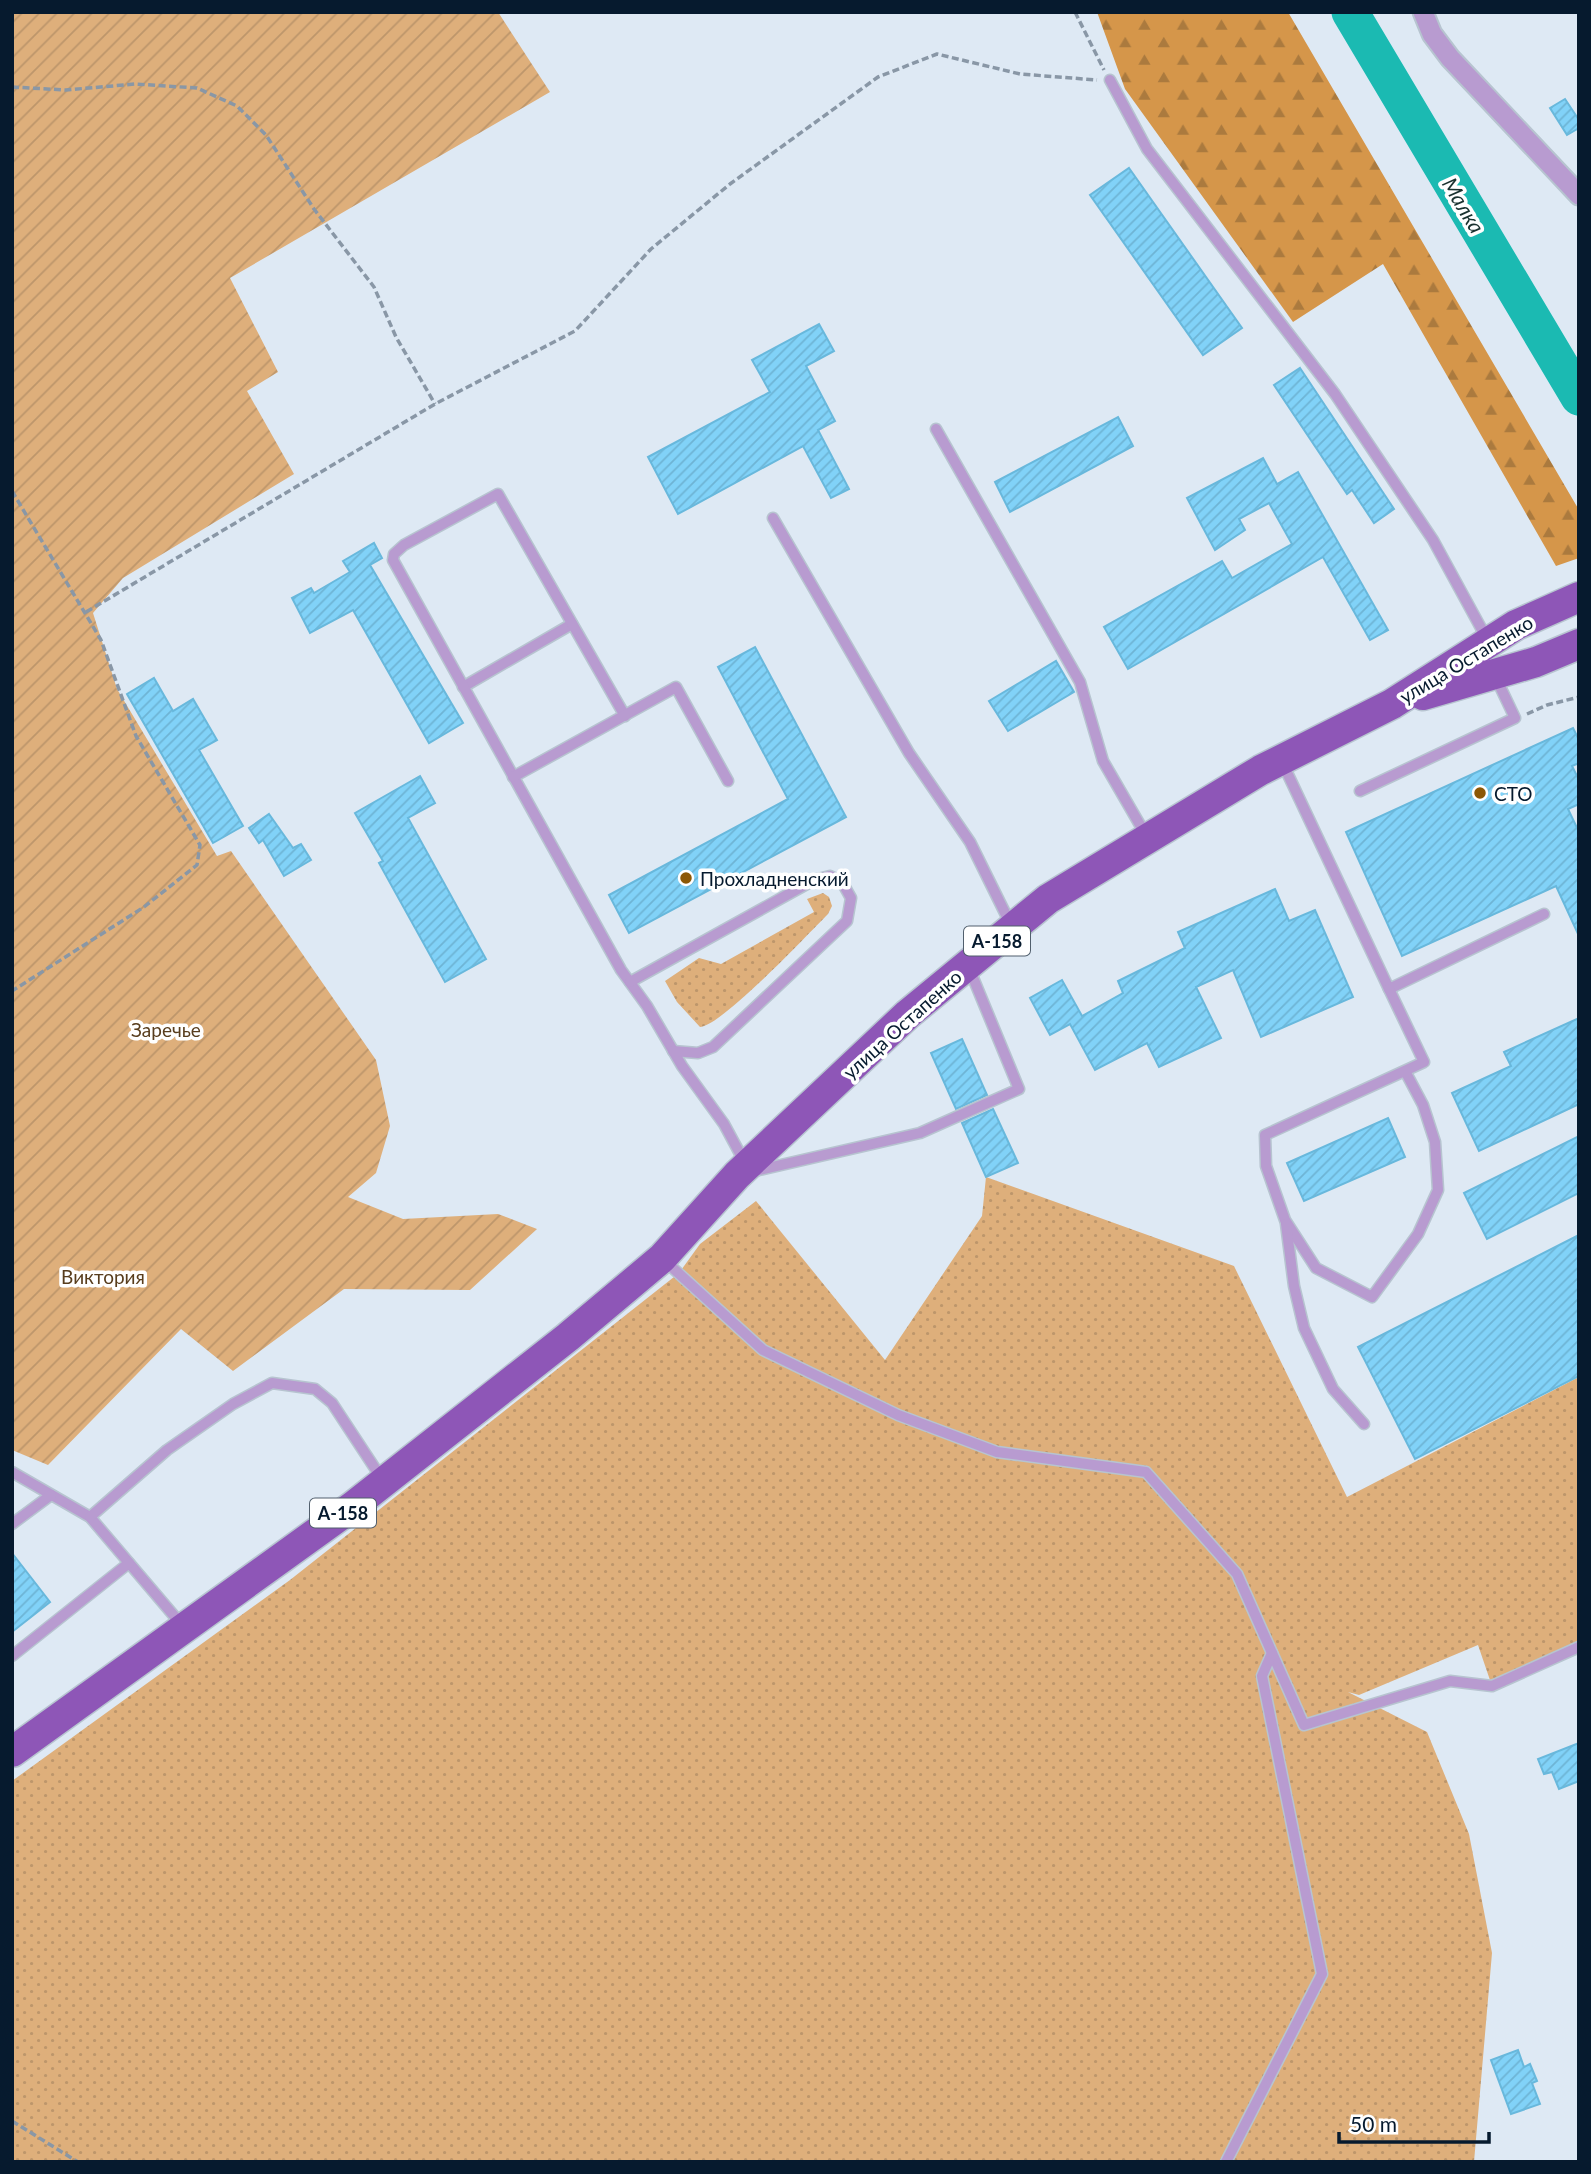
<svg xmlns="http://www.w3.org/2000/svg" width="1591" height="2174" font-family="Lato,sans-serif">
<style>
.grass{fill:url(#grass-dots)}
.forest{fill:url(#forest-firs)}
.garden{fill:url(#garden-furrows)}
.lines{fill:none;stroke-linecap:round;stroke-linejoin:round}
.river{stroke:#1bbab2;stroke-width:37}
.building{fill:url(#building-hatch);stroke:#68b8dc;stroke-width:2}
.service-casing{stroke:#b7c4d0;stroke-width:13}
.minor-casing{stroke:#b7c4d0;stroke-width:23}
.primary-casing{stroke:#b7c4d0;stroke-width:33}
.path{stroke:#8997a6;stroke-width:3.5;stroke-dasharray:7 3.5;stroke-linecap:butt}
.service{stroke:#b89bd0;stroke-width:10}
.minor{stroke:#b89bd0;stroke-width:19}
.primary{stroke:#8e56b7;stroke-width:30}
.poi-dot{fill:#8c5705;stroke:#fff;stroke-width:2.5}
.labels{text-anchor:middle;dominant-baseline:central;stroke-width:7;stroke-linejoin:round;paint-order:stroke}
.shield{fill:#fff;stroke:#515f6d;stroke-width:2}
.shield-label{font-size:18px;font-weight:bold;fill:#061a2e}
.street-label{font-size:19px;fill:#061a2e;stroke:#fff}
.poi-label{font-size:19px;fill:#061a2e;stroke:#fff;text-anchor:start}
.park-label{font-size:19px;fill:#583d1d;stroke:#fff}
.water-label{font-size:21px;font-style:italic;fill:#1a3230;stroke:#fff}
</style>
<defs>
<pattern id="grass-dots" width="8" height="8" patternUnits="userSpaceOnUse" patternTransform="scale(1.75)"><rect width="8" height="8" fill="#deaf7b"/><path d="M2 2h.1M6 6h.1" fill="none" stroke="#bd966b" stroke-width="1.8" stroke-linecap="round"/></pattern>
<pattern id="forest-firs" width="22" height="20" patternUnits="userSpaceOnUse" patternTransform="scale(1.75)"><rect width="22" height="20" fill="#d5964a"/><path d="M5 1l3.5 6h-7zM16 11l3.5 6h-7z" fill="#ab7a3e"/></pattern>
<pattern id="garden-furrows" width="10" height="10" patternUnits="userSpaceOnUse" patternTransform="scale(1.75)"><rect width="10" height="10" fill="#deaf7b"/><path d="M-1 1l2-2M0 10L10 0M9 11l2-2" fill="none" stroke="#bd966b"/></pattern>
<pattern id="building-hatch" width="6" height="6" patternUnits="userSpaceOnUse" patternTransform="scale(1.75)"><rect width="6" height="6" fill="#81d2f8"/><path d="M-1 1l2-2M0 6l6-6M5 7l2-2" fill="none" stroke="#6eb4d5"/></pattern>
</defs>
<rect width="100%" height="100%" fill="#dee9f4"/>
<g class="grass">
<path d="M823,893L829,897L832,906L828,914C807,935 723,1025 700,1027L677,1002L665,981L699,958L721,964L814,912L807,899Z"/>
<path d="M986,1177L1234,1266L1347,1497L1579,1377V1647L1492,1686L1478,1645L1359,1695L1348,1692L1427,1732L1469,1834L1492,1953L1474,2162H12V1781L290,1580L679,1273L700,1244L756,1201L885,1360L982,1216Z"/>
</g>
<path class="forest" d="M1097,12H1288L1579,510V558L1556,566L1383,264L1293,322L1125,89Z"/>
<path class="garden" d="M12,12H498L550,92L230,278L278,372L247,391L294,474L123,578L93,613L117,689L217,856L231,851L376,1060L390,1126L376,1173L348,1197L403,1219L498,1214L537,1229L470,1290L344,1289L233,1371L181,1329L48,1465L12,1450Z"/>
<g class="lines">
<path class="river" d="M1350,12L1579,397"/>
</g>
<g class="building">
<path d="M1565,99L1579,120V128L1567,135L1550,108Z"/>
<path d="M1129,168L1242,328L1203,355L1090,195Z"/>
<path d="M819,324L834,351L806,366L835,421L818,430L849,489L831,498L803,446L678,514L648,457L770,392L752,360Z"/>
<path d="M1300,368L1394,509L1374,523L1352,490L1347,494L1274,385Z"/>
<path d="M1118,417L1133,446L1010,512L995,482Z"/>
<path d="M1263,458L1277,484L1298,472L1388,630L1370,640L1323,557L1128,669L1104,627L1222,561L1232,578L1292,544L1269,503L1239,519L1245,530L1215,550L1187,498Z"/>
<path d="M374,543L382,558L370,565L463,723L429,743L353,610L310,633L292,598L311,588L314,593L350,572L343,561Z"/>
<path d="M755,647L846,817L629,933L609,895L788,799L718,667Z"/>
<path d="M1056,661L1074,692L1008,731L989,701Z"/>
<path d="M154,678L173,711L193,699L217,740L199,750L243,826L213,843L127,694Z"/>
<path d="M1573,728L1579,740V763L1572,766L1579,780V804L1568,809L1579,832V936L1556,886L1402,956L1346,832Z"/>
<path d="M420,776L435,803L408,818L486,959L445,982L379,863L383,861L355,813Z"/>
<path d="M269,814L293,848L301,844L311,860L284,876L263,840L259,843L249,828Z"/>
<path d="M1275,889L1289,921L1315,910L1353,997L1261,1037L1233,970L1196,987L1221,1038L1159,1067L1147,1043L1095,1070L1070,1024L1050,1035L1030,998L1062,980L1082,1016L1123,993L1118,981L1185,948L1178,932Z"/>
<path d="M1579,1018V1104L1479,1151L1452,1093L1511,1066L1504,1052Z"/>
<path d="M962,1039L987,1095L956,1109L931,1053Z"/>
<path d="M993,1109L1018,1163L986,1177L962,1123Z"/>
<path d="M1388,1118L1405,1157L1304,1201L1287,1163Z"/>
<path d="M1579,1136V1193L1487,1239L1464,1193Z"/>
<path d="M1579,1235V1376L1415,1459L1358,1347Z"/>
<path d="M12,1553L50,1602L12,1632Z"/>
<path d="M1579,1743V1781L1559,1789L1552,1772L1544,1774L1538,1759Z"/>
<path d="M1518,2050L1524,2067L1530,2064L1537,2081L1532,2083L1540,2104L1511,2114L1491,2060Z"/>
</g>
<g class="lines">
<g class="service-casing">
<g id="service">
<path d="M1110,80L1147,149L1335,394L1433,540L1487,639"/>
<path d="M936,429L1080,682L1103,761L1147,837"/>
<path d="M773,518L909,753L970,842L1011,925"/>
<path d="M463,687L572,624"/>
<path d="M625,716L498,494L404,545L394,554L393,560L621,970L647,1006L682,1066L724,1124L745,1163"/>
<path d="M1283,764L1389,989L1544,914"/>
<path d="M513,777L676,687L728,781"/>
<path d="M1360,791L1515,718L1496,678"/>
<path d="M630,982L814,880L830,876L842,882L851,898L847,921L713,1047L698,1053L673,1051"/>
<path d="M1389,989L1424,1062L1265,1135L1266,1166L1285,1220L1316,1268L1372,1297L1418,1234L1438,1190L1435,1142L1423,1105L1405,1071"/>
<path d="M755,1171L920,1133L1019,1089L969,968"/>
<path d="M1286,1224L1294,1286L1304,1328L1333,1389L1364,1424"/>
<path d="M665,1261L763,1350L898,1415L997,1452L1146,1472L1237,1574L1304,1725L1450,1681L1492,1686L1579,1647"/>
<path d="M12,1472L90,1517L181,1624"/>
<path d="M90,1517L167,1450L233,1404L272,1383L315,1389L332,1403L382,1479"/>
<path d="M12,1524L51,1495"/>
<path d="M12,1656L129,1563"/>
<path d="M1226,2162L1322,1974L1262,1676L1272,1653"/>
</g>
</g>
<g class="minor-casing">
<path id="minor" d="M1423,12L1432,34L1450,58L1579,195"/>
</g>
<g class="primary-casing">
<g id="primary">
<path d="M1423,695L1536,662L1579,644"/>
<path d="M12,1752L352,1507L568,1337L662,1258L737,1175L908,1014L1048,899L1261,770L1392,704L1516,625L1579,597"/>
</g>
</g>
<g class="path">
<path d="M1075,12L1104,70"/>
<path d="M12,87L66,90L135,84L197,88L237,106L266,135L314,209L374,287L396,337L435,404"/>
<path d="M12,491L101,640L136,736L200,845L197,865L144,907L12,991"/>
<path d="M86,612L435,404L575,331L651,249L730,184L878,77L937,54L1020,74L1097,80"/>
<path d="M1527,714L1547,705L1579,697"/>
<path d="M12,2121L78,2162"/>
</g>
<use href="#service" class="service"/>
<use href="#minor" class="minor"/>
<use href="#primary" class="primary"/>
</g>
<g class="poi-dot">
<circle cx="1480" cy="793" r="7"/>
<circle cx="686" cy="878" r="7"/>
</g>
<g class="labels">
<g class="shield">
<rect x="964" y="926.5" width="66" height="29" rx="5"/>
<rect x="310" y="1498.5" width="66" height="29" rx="5"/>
</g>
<g class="shield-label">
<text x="997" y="941">А-158</text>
<text x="343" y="1513">А-158</text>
</g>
<g class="street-label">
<text transform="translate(1466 659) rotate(-31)">улица Остапенко</text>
<text transform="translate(902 1024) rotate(-42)">улица Остапенко</text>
</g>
<g class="poi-label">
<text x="1494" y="793">СТО</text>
<text x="700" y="878">Прохладненский</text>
</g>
<g class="park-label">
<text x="166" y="1029">Заречье</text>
<text x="103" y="1276">Виктория</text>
</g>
<g class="water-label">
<text transform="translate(1464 205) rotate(59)">Малка</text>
</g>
</g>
<rect width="1591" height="2174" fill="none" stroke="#061a2e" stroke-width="28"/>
<path d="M1339 2132v10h150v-10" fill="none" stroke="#061a2e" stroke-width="3.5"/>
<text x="1350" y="2132" font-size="21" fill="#061a2e" stroke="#ffffff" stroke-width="5" paint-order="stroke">50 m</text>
</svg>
